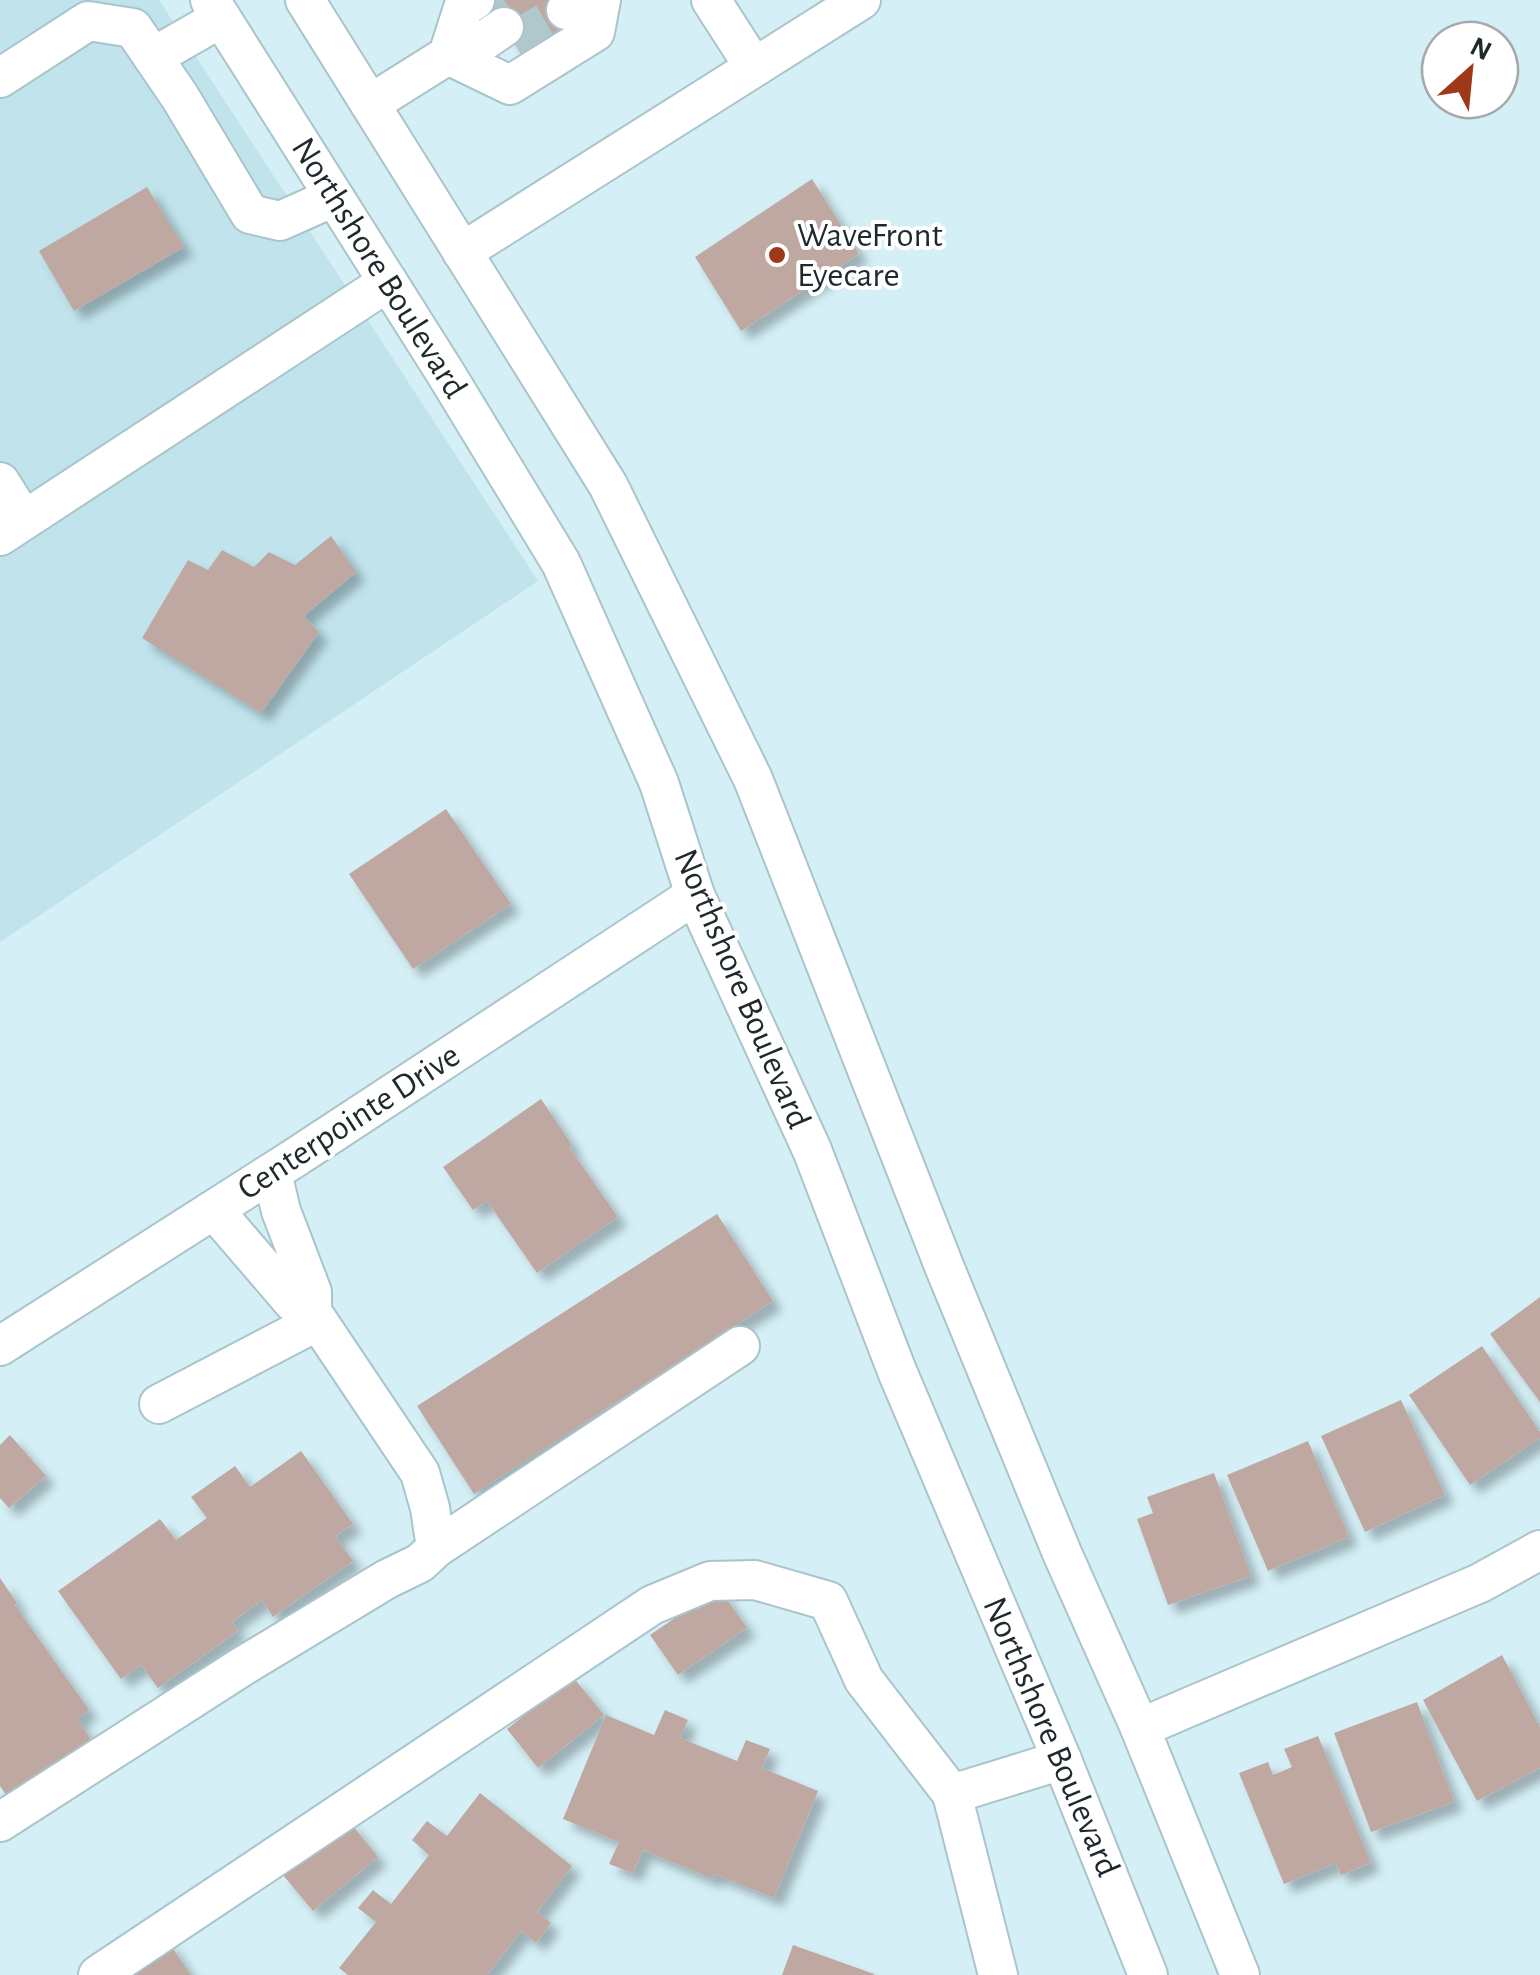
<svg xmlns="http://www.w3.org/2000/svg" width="1540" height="1975" font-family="'Alegreya Sans',sans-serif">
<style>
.built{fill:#c0e3ec}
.building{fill:#bfa8a1;filter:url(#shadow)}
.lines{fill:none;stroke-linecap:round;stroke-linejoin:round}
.minor-tunnel{stroke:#b0c7ce;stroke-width:38;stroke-dasharray:38 19;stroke-linecap:butt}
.minor-casing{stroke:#aac4cb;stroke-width:42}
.minor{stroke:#fff;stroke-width:38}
.poi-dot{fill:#9f3819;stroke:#fff;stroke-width:4}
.labels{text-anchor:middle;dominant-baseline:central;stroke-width:8;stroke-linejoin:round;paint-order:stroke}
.poi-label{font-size:35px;fill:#1f292c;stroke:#fff;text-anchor:start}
.street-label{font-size:35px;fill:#1f292c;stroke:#fff}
</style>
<defs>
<filter id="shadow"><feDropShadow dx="9" dy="9" stdDeviation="5" flood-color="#0004"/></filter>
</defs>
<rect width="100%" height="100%" fill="#d4eff6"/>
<path class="built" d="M0,0H159L538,581L0,942Z"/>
<g class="building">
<path d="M487,0H560L580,31L529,65Z"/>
<path d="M812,179L859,254L741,331L695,257Z"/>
<path d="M147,187L184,247L74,311L39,251Z"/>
<path d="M331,536L356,572L304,616L319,632L261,713L142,638L188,560L208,570L222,550L254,567L269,552L295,565Z"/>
<path d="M446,809L511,904L413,969L349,874Z"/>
<path d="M541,1099L572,1145L569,1147L618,1217L537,1273L487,1201L473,1210L443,1167Z"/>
<path d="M717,1214L773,1301L474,1494L417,1406Z"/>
<path d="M1540,1297V1402L1490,1334Z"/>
<path d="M1482,1346L1540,1432V1438L1470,1485L1409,1395Z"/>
<path d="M1401,1400L1445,1495L1365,1532L1321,1436Z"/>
<path d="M10,1435L46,1476L9,1508L0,1498V1445Z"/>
<path d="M1308,1441L1349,1537L1268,1571L1227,1475Z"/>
<path d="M301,1451L353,1524L335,1536L353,1561L273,1617L262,1600L232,1622L238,1631L158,1688L141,1665L121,1679L58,1591L160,1519L176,1540L207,1518L191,1497L235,1466L250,1487Z"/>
<path d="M1214,1473L1251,1576L1168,1605L1137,1519L1153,1513L1147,1497Z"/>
<path d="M0,1578L17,1603L15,1605L89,1710L77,1719L100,1753L17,1811L0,1786Z"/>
<path d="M719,1588L747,1628L678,1675L650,1635Z"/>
<path d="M1502,1655L1540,1727V1768L1477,1801L1423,1700Z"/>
<path d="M573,1677L604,1715L538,1768L507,1729Z"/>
<path d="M1417,1702L1454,1802L1371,1832L1334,1733Z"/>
<path d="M665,1710L688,1720L680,1738L737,1761L746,1740L770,1749L762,1768L818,1791L774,1898L715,1874L713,1879L643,1850L633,1873L609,1864L619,1842L563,1819L606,1715L654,1735Z"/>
<path d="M1318,1736L1371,1863L1341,1875L1336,1863L1284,1884L1239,1773L1268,1762L1273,1775L1292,1767L1284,1749Z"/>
<path d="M480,1793L572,1866L537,1912L551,1923L536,1943L521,1931L487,1975H348L339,1968L376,1922L358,1908L373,1890L391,1904L429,1855L412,1840L427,1821L447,1836Z"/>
<path d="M348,1820L378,1857L313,1911L283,1875Z"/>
<path d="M167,1940L191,1975H113Z"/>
<path d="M793,1945L874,1974V1975H782Z"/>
</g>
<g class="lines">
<g class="minor-tunnel">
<path d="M492,8L504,0"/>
<path d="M513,41L566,10"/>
</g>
<g class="minor-casing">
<g id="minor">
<path d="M210,0L446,374L561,563L659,783L695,895L812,1150L897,1371L1062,1760L1148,1975"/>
<path d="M305,0L608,485L753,779L944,1266L1062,1553L1140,1728L1240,1975"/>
<path d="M711,0L754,67"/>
<path d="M566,10L574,0"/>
<path d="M448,55L510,85L595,32L601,0"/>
<path d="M448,55L463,8L475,0"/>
<path d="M153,57L221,18"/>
<path d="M0,78L88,21L133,28L180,97L250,214L280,221L334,197"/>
<path d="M370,104L448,55L485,40L504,27"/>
<path d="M462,252L861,0"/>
<path d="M0,482L24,520"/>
<path d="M0,536L388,282"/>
<path d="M272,1173L281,1211L312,1292V1312"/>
<path d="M0,1346L293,1159L695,895"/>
<path d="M159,1404L318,1321"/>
<path d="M436,1548L740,1346"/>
<path d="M1140,1728L1480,1583L1540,1550"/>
<path d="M0,1822L243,1666L387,1579L420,1563L436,1548L430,1508L420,1473L312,1312L293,1302L214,1210"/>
<path d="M98,1975L652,1605L710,1581L755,1580L828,1601L864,1680L952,1794"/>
<path d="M998,1975L952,1794L1062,1760"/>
</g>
</g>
<use href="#minor" class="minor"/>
</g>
<circle class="poi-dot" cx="777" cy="255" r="10"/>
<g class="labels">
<g class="poi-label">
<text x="797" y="235">WaveFront<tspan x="797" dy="40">Eyecare</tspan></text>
</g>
<g class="street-label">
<text transform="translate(379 268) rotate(58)">Northshore Boulevard</text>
<text transform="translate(742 989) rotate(67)">Northshore Boulevard</text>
<text transform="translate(349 1122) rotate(-33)">Centerpointe Drive</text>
<text transform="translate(1051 1737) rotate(67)">Northshore Boulevard</text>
</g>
</g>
<g transform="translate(1470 70) rotate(27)"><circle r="48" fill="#ffffff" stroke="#a5a9ab" stroke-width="2.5"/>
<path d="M0-8L18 38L0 25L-18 38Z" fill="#9f3819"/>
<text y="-15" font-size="28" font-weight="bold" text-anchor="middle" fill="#1f292c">N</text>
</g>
</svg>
